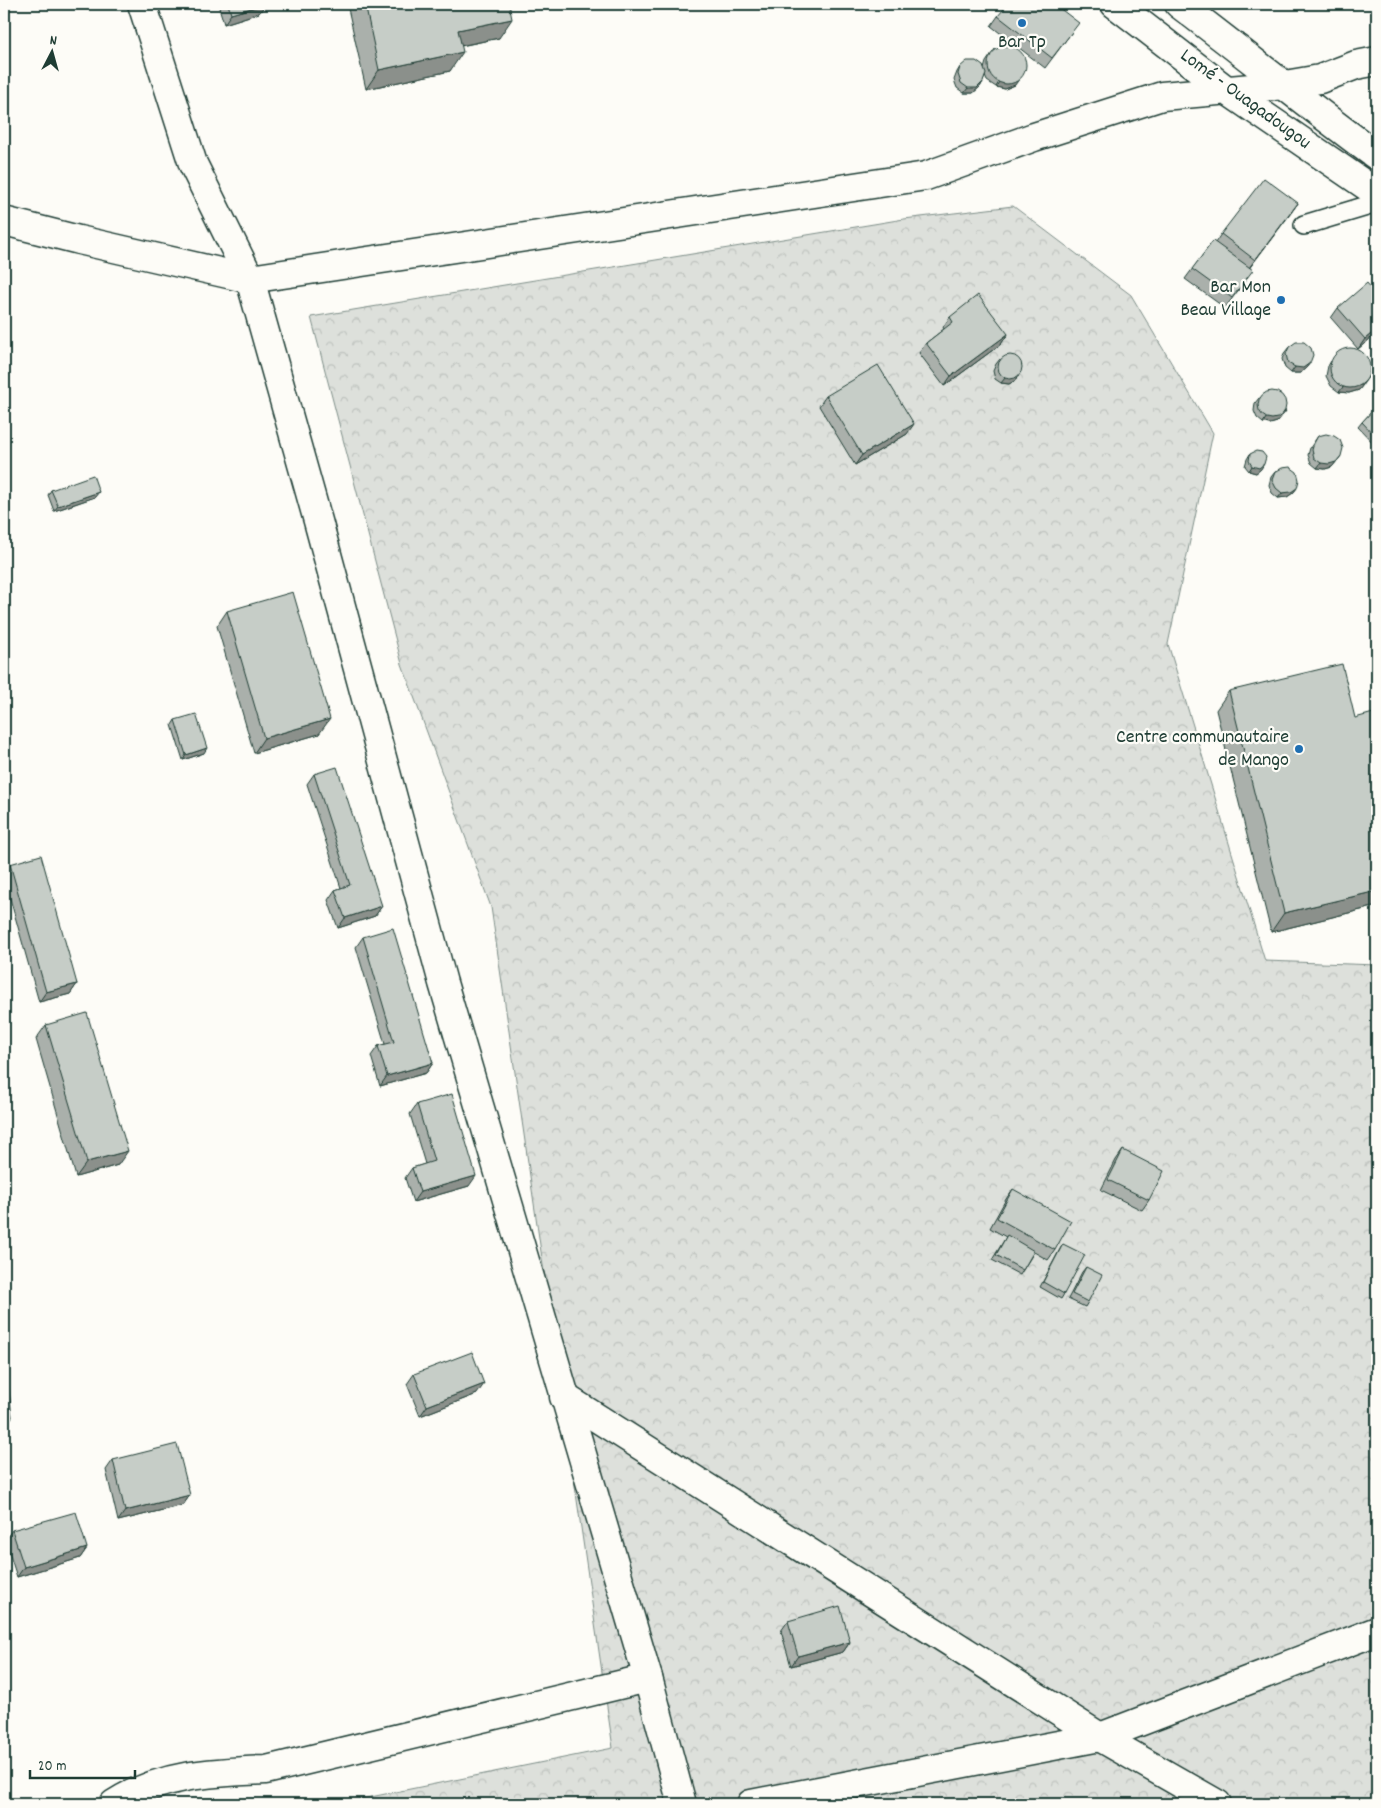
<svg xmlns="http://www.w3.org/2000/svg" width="1381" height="1808" font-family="Dekko,sans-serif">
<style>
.forest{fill:url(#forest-crowns);stroke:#7e8e88}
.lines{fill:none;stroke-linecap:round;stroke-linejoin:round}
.lane-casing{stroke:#1f3d34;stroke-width:22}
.street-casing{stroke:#1f3d34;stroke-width:31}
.secondary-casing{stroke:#1f3d34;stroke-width:31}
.highway-casing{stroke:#1f3d34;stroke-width:31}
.lane{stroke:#fdfcf7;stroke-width:19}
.street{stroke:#fdfcf7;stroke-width:28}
.secondary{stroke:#fdfcf7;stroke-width:28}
.highway{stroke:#fdfcf7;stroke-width:28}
.wall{fill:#aab0ab;stroke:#1f3d34}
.shaded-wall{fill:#8b908b;stroke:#1f3d34}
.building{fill:#c6cdc7;stroke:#1f3d34}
.poi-dot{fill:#1f6fb2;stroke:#fdfcf7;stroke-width:2}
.labels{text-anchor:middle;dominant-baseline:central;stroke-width:4.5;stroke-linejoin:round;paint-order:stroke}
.poi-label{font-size:20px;fill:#1f3d34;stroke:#fdfcf7;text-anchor:end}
.street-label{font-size:20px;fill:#1f3d34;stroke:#fdfcf7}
</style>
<defs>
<pattern id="forest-crowns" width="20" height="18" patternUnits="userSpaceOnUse" patternTransform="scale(1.25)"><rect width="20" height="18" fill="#dde0db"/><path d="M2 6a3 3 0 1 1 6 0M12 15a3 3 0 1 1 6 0" fill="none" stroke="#bdc1bd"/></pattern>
</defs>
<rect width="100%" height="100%" fill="#fdfcf7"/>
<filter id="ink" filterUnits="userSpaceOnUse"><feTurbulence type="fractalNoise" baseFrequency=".02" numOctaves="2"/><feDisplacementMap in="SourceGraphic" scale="10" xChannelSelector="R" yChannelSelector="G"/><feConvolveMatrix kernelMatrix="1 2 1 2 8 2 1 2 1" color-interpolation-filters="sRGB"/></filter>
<g filter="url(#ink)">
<path class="forest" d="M1013,206L1131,295L1213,433L1168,644L1265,961L1377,965V1804H336L613,1748L491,907L402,664L311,317L904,219Z"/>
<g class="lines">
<g class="lane-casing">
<path id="lane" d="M1304,225L1377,203"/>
</g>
<g class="street-casing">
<g id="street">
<path d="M142,4L193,164L250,279L318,521L443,983L648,1678L682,1804"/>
<path d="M4,221L79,240L250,279L926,176L1034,137L1162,96L1285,85"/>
<path d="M564,1397L1100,1737L1217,1804"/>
<path d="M114,1804C161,1774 212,1772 266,1770L648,1678"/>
<path d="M751,1804L1100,1737L1377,1631"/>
</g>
</g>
<g class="secondary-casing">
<path id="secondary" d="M1285,85L1320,79L1356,65L1377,61"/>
</g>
<g class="highway-casing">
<g id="highway">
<path d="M1115,4L1225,89L1377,193"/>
<path d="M1179,4C1245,54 1310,107 1377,156"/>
</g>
</g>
<use href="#lane" class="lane"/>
<use href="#street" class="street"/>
<use href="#secondary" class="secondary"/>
<use href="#highway" class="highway"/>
</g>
<g class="wall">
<path d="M218,4H266L259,13L224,24Z"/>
<path d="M347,4H509L499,38L461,46L450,71L366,89Z"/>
<path d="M998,16L1072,32L1045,68L991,26Z"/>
<path d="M995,49L1015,85L1005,89L996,87L987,81L985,76L983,82L980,87L973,93H964L957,88L954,80L957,72L960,67L984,69L986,62Z"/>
<path d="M1298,203L1249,268L1246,280L1225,308L1185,279L1213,241L1215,243L1221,234Z"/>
<path d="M1338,308L1377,333L1358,349L1331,318Z"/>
<path d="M950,317L1008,334L1001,344L944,386L919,353L926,343L944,329L943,327Z"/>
<path d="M1289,347L1310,363L1306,368L1300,373H1291L1285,368L1282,359L1285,352Z"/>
<path d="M1000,359L1016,380L1009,384L1001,383L995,379L993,371L996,364Z"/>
<path d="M1331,361L1369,376L1359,390L1349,393L1339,392L1331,386L1326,376L1328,366Z"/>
<path d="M826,396L907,434L855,465L819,406Z"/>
<path d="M1259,398L1286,411L1277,422L1270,424L1263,423L1257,418L1254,411L1255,403Z"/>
<path d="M1377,406V447L1358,427L1362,422Z"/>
<path d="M1318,436L1341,456L1332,467L1325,469L1317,468L1311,463L1308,455L1310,448Z"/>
<path d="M1250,454L1261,469L1256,473L1249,471L1245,466L1247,459Z"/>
<path d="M1275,472L1297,488L1293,493L1287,497L1278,498L1272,493L1269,485L1271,477Z"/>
<path d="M51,490L95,497L54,511L48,495Z"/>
<path d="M227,611L319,734L254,753L217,626Z"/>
<path d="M1229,691L1377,906L1271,932L1216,710Z"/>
<path d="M175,720L204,753L183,760L172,725Z"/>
<path d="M314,774L382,906L375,916L338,928L328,900L335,890L341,888L307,784Z"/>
<path d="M10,864L77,984L70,994L39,1002L4,877V872Z"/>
<path d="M363,937L433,1063L426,1073L380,1086L371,1056L378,1046L385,1044L356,947Z"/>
<path d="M46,1025L118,1165L76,1177L36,1039Z"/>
<path d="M417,1104L469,1186L413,1202L405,1178L412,1168L425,1164L410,1114Z"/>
<path d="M1123,1150L1149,1200L1142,1210L1101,1190L1116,1160Z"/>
<path d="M1013,1189L1055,1250L1048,1260L1034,1252L1020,1275L992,1260L1006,1237L990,1228L1006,1199Z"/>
<path d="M1063,1244L1064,1294L1061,1299L1040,1287L1060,1249Z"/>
<path d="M1086,1267L1088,1302L1085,1307L1068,1299L1082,1272Z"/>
<path d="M414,1374L477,1394L420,1416L407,1384Z"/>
<path d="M113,1460L190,1495L183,1505L118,1521L106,1470Z"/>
<path d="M12,1530L87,1548L80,1558L17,1577L5,1540Z"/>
<path d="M788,1621L850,1642L843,1652L791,1666L781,1631Z"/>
</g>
<g class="shaded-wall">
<path d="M266,4L259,13L224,24L231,14Z"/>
<path d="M512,19L499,38L445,49L458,30Z"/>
<path d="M463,52L450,71L366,89L379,70Z"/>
<path d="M1024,72L1015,85L1005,89L996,87L999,82Z"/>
<path d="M983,82L980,87L973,93H964L968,88Z"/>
<path d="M1298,203L1291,213L1248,270L1255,260Z"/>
<path d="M1377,329V333L1358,349L1365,339Z"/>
<path d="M1008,334L1001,344L944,386L951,376Z"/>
<path d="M1310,363L1306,368L1300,373H1291L1295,367Z"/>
<path d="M1019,375L1016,380L1009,384L1001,383L1005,378Z"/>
<path d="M1363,385L1359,390L1349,393L1339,392L1343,387Z"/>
<path d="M1286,411L1277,422L1270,424L1263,423L1266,418Z"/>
<path d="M914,424L907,434L855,465L862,455Z"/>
<path d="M1341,456L1332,467L1325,469L1317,468L1321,463Z"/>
<path d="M1264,464L1261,469L1256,473L1249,471L1252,466Z"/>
<path d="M1297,488L1293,493L1287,497L1278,498L1282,493Z"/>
<path d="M99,492L95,497L54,511L58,506Z"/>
<path d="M330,719L319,734L254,753L264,738Z"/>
<path d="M207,748L204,753L183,760L186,755Z"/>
<path d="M1377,891V906L1271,932L1284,913Z"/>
<path d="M382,906L375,916L338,928L345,918Z"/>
<path d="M77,984L70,994L39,1002L46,992Z"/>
<path d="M433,1063L426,1073L380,1086L387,1076Z"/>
<path d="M128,1151L118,1165L76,1177L87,1162Z"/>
<path d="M476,1176L469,1186L413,1202L420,1192Z"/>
<path d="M484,1384L477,1394L420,1416L427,1406Z"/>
<path d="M12,1417L5,1427H4V1418Z"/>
<path d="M190,1495L183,1505L118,1521L125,1511Z"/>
<path d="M87,1548L80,1558L17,1577L24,1567Z"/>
<path d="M850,1642L843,1652L791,1666L798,1656Z"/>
</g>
<g class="building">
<path d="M228,4H265L231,14Z"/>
<path d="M365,4H509L512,19L458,30L463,52L379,70Z"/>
<path d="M1008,4H1054L1079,23L1052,58L998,16Z"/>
<circle cx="1007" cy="65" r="19"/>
<path d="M967,61H976L983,66L986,74L983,82L977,88H968L961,83L958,74L960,67Z"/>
<path d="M1264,178L1298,203L1255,260L1221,234Z"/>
<path d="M1213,241L1253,270L1232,298L1192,269Z"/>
<path d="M1367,283L1377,295V329L1365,339L1338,308Z"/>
<path d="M978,295L1008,334L951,376L926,343L953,322L950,317Z"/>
<path d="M1296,342H1304L1311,348L1313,355L1310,363L1303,368L1295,367L1288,363L1286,354L1289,347Z"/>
<circle cx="1350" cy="368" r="20"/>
<circle cx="1010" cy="367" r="12"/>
<path d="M878,365L914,424L862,455L826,396Z"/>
<circle cx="1272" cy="405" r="14"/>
<path d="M1377,406V438L1362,422Z"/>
<path d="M1326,434L1334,436L1340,440L1343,448L1341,456L1336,462L1329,464L1321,463L1314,458L1312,450L1314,443L1318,436Z"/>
<path d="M1256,451L1262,452L1266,457L1264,464L1259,468L1252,466L1249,461L1250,454Z"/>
<path d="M1290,467L1297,472L1299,480L1297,488L1291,492L1282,493L1276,488L1272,480L1275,472L1282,468Z"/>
<path d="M93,475L99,492L58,506L51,490Z"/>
<path d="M293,592L330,719L264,738L227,611Z"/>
<path d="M1342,664L1355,718L1377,712V891L1284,913L1229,691Z"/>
<path d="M196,714L207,748L186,755L175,720Z"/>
<path d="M337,767L382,906L345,918L335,890L350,885L314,774Z"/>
<path d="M41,855L77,984L46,992L10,864Z"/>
<path d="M393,928L433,1063L387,1076L378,1046L394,1042L363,937Z"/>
<path d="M87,1013L128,1151L87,1162L46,1025Z"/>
<path d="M452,1094L476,1176L420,1192L412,1168L434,1161L417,1104Z"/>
<path d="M1123,1150L1164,1171L1149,1200L1108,1180Z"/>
<path d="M1013,1189L1071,1221L1055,1250L997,1218Z"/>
<path d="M1007,1235L1034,1251L1023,1270L996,1255Z"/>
<path d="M1063,1244L1085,1255L1064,1294L1043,1282Z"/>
<path d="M1086,1267L1102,1275L1088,1302L1072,1294Z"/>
<path d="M472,1352L484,1384L427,1406L414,1374Z"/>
<path d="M4,1356H5L12,1417L4,1418Z"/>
<path d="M177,1444L190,1495L125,1511L113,1460Z"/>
<path d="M76,1512L87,1548L24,1567L12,1530Z"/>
<path d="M840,1606L850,1642L798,1656L788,1621Z"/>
</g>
</g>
<g class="poi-dot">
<circle cx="1022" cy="23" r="5"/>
<circle cx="1281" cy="300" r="5"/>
<circle cx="1299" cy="749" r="5"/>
</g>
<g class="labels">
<g class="poi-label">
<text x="1022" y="43" text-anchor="middle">Bar Tp</text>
<text x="1271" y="288">Bar Mon<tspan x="1271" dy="23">Beau Village</tspan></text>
<text x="1289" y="738">Centre communautaire<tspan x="1289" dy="23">de Mango</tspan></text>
</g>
<g class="street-label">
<text transform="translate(1245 100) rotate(36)">Lomé - Ouagadougou</text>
</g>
</g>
<rect width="1381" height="1808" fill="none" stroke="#fdfcf7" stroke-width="20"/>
<rect x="10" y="10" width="1361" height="1788" fill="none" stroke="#1f3d34" stroke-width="2" filter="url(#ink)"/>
<g transform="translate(52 52) rotate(6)" stroke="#fdfcf7" stroke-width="4" paint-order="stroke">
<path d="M0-4L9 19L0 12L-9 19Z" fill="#1f3d34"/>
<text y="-8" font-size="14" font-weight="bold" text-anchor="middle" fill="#1f3d34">N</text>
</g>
<path d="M30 1770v8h105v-8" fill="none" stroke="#1f3d34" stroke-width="2.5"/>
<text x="38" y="1770" font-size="15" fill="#1f3d34" stroke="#fdfcf7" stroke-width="4" paint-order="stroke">20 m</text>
</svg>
